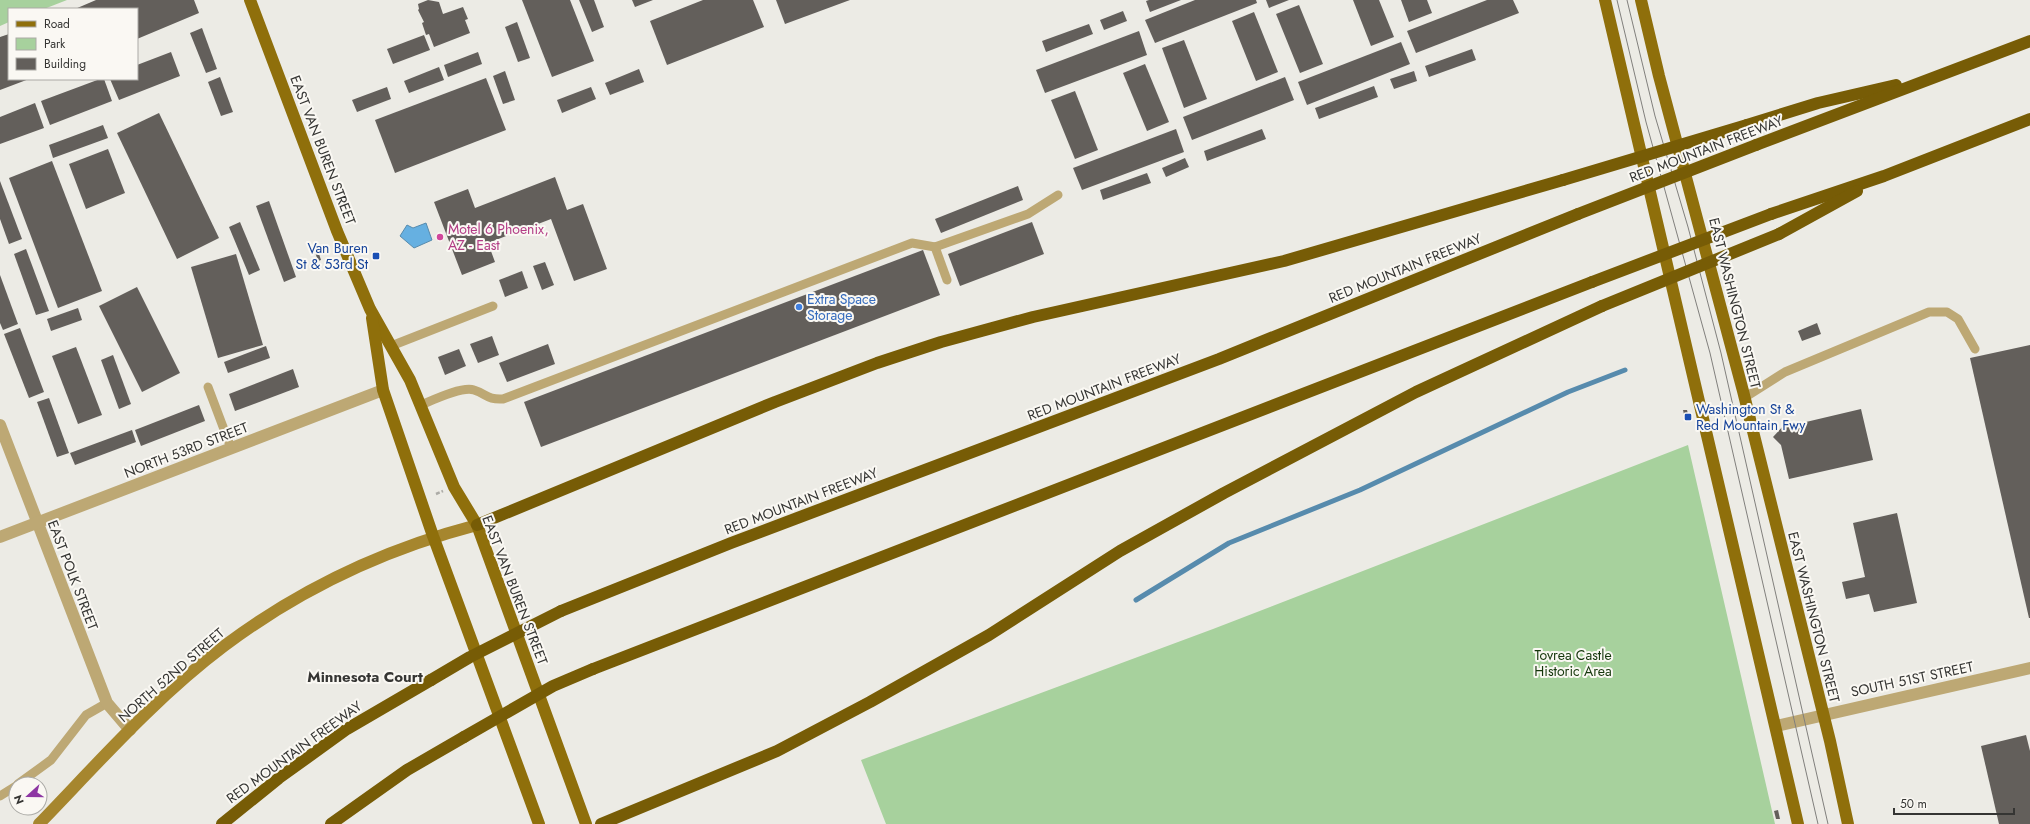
<svg xmlns="http://www.w3.org/2000/svg" width="2030" height="824" font-family="Jost,sans-serif">
<style>
.green{fill:#a7d19d}
.water{fill:#66b0e1;stroke:#578bad}
.lines{fill:none;stroke-linecap:round;stroke-linejoin:round}
.stream{stroke:#578bad;stroke-width:5}
.building{fill:#635f5b}
.path{stroke:#acaba6;stroke-width:2.5;stroke-dasharray:4 2;stroke-linecap:butt}
.lane{stroke:#bda874;stroke-width:9}
.street{stroke:#bda874;stroke-width:12}
.secondary{stroke:#a6862e;stroke-width:12}
.primary{stroke:#8f6f0b;stroke-width:12}
.highway{stroke:#775c06;stroke-width:12}
.tram{stroke:#807f7c;stroke-width:1}
.highway-bridge{stroke:#775c06;stroke-width:12}
.hotel-dot{fill:#d1479c;stroke:#faf8f3;stroke-width:1.5}
.transit-dot{fill:#1a4fb4;stroke:#faf8f3;stroke-width:1.5}
.shop-dot{fill:#3f7fe0;stroke:#faf8f3;stroke-width:1.5}
.labels{text-anchor:middle;dominant-baseline:central;stroke-width:4;stroke-linejoin:round;paint-order:stroke}
.street-label{font-size:14px;fill:#353533;stroke:#faf8f3}
.hotel-label{font-size:14px;fill:#b23c85;stroke:#faf8f3;text-anchor:start}
.transit-label{font-size:14px;fill:#164399;stroke:#faf8f3;text-anchor:end}
.shop-label{font-size:14px;fill:#366cbe;stroke:#faf8f3;text-anchor:start}
.park-label{font-size:14px;fill:#14360b;stroke:#faf8f3}
.neighbourhood-label{font-size:15px;font-weight:bold;fill:#353533;stroke:#faf8f3}
</style>
<rect width="100%" height="100%" fill="#ecebe5"/>
<g class="green">
<path d="M0,0H67L44,9H9V22L0,26Z"/>
<path d="M1688,445L1775,824H886L861,760L1213,629Z"/>
</g>
<path class="water" d="M426,223L432,240L414,248L400,236L407,225L413,228Z"/>
<g class="lines">
<path class="stream" d="M1136,600L1229,543L1360,490L1568,392L1625,370"/>
</g>
<g class="building">
<path d="M96,0H194L199,13L137,39V9H75Z"/>
<path d="M428,0L439,2L443,14L463,7L468,19L465,20L470,33L434,47L429,34L426,35L422,23L424,22L418,10L419,9L418,4Z"/>
<path d="M522,0H570L594,61L552,77Z"/>
<path d="M579,0H594L604,27L592,32Z"/>
<path d="M632,0H653L635,7Z"/>
<path d="M703,0H753L764,27L667,65L650,21Z"/>
<path d="M776,0H850L785,24Z"/>
<path d="M1149,0H1181L1150,12L1146,1Z"/>
<path d="M1195,0H1256L1257,3L1155,43L1145,20Z"/>
<path d="M1266,0H1289L1269,8Z"/>
<path d="M1353,0H1379L1394,37L1371,46Z"/>
<path d="M1401,0H1427L1432,13L1409,22Z"/>
<path d="M1487,0H1513L1519,13L1416,53L1407,31Z"/>
<path d="M1299,5L1323,64L1300,73L1276,14Z"/>
<path d="M1123,11L1127,21L1104,30L1100,20Z"/>
<path d="M1254,12L1278,72L1256,81L1232,21Z"/>
<path d="M517,22L530,58L518,62L505,27Z"/>
<path d="M1089,24L1093,34L1046,52L1042,41Z"/>
<path d="M202,28L217,69L206,73L190,33Z"/>
<path d="M1139,31L1147,55L1045,93L1036,70Z"/>
<path d="M9,34V79H29L0,90V37Z"/>
<path d="M424,35L430,50L393,64L387,49Z"/>
<path d="M1184,40L1207,99L1184,108L1162,48Z"/>
<path d="M1401,42L1410,64L1307,105L1298,82Z"/>
<path d="M1472,49L1476,60L1429,77L1425,66Z"/>
<path d="M171,52L180,76L119,100L110,79H137V65Z"/>
<path d="M478,52L482,64L448,77L444,65Z"/>
<path d="M1145,64L1169,122L1147,131L1123,73Z"/>
<path d="M439,67L444,80L409,93L404,81Z"/>
<path d="M639,69L644,82L610,95L605,83Z"/>
<path d="M505,71L515,100L503,104L493,76Z"/>
<path d="M1414,71L1417,81L1394,89L1390,79Z"/>
<path d="M220,77L233,112L221,116L208,82Z"/>
<path d="M1285,77L1294,100L1192,140L1183,117Z"/>
<path d="M486,78L506,130L395,173L375,120Z"/>
<path d="M100,79H104L112,101L50,125L41,101Z"/>
<path d="M1374,86L1378,97L1319,119L1315,108Z"/>
<path d="M387,87L391,99L357,112L352,100Z"/>
<path d="M591,87L596,99L562,113L557,100Z"/>
<path d="M1075,91L1098,150L1075,159L1051,100Z"/>
<path d="M35,103L44,128L0,144V117Z"/>
<path d="M159,113L219,238L177,259L117,133Z"/>
<path d="M103,125L108,138L53,158L49,145Z"/>
<path d="M1176,129L1184,152L1082,190L1073,168Z"/>
<path d="M1262,129L1266,139L1207,161L1204,151Z"/>
<path d="M108,149L125,193L86,209L69,164Z"/>
<path d="M1185,158L1189,167L1166,177L1162,168Z"/>
<path d="M52,161L102,291L58,308L9,178Z"/>
<path d="M1147,173L1151,183L1103,200L1100,190Z"/>
<path d="M555,177L567,210L583,204L607,269L574,281L551,219L488,243L495,262L462,275L434,202L468,189L475,208Z"/>
<path d="M0,181L22,239L9,244L0,219Z"/>
<path d="M1018,186L1023,200L941,233L935,219Z"/>
<path d="M269,201L296,277L284,282L256,206Z"/>
<path d="M240,222L260,270L249,275L229,227Z"/>
<path d="M1032,222L1044,254L960,286L948,254Z"/>
<path d="M26,249L49,311L36,315L14,254Z"/>
<path d="M923,250L940,295L541,447L524,402Z"/>
<path d="M318,251L321,260L318,261L315,252Z"/>
<path d="M236,254L263,345L218,358L191,267Z"/>
<path d="M545,262L554,285L542,290L533,266Z"/>
<path d="M522,271L528,288L505,297L499,280Z"/>
<path d="M0,275L18,324L3,330L0,323Z"/>
<path d="M137,287L180,373L142,392L99,306Z"/>
<path d="M78,308L82,320L51,331L47,319Z"/>
<path d="M1817,323L1821,334L1802,341L1798,331Z"/>
<path d="M20,328L44,392L29,398L4,334Z"/>
<path d="M492,336L499,355L478,363L470,344Z"/>
<path d="M548,344L555,364L507,382L499,363Z"/>
<path d="M2030,345V618H2029L1970,358Z"/>
<path d="M266,346L270,358L228,373L224,362Z"/>
<path d="M76,347L102,415L78,424L52,356Z"/>
<path d="M459,349L466,366L445,375L438,357Z"/>
<path d="M113,355L131,404L119,409L101,360Z"/>
<path d="M293,369L299,387L235,411L229,394Z"/>
<path d="M49,398L69,453L57,457L37,402Z"/>
<path d="M199,405L205,421L141,446L135,430Z"/>
<path d="M1861,409L1873,460L1789,479L1781,445L1773,437L1785,424L1789,426Z"/>
<path d="M1683,410H1687L1689,418L1685,419Z"/>
<path d="M132,430L136,442L75,465L70,453Z"/>
<path d="M1897,513L1917,603L1874,612L1869,594L1846,599L1842,582L1865,577L1853,523Z"/>
<path d="M2026,735L2030,751V824H1999L1981,746Z"/>
<path d="M1778,810L1780,819H1776L1774,811Z"/>
</g>
<g class="lines">
<path class="path" d="M436,494L443,491"/>
<g class="lane">
<path d="M935,247L947,280"/>
<path d="M391,346L493,306"/>
<path d="M208,387L231,448"/>
<path d="M1744,398L1785,372L1929,312H1947L1958,319L1975,349"/>
<path d="M421,405C433,400 462,386 474,390C487,394 487,400 503,399L912,243L935,247L1028,214L1058,195"/>
<path d="M18,784L51,760L86,715L107,703"/>
<path d="M0,796L16,786"/>
</g>
<g class="street">
<path d="M0,425L107,703L130,730"/>
<path d="M0,537L383,390"/>
<path d="M1776,726L2030,668"/>
</g>
<path class="secondary" d="M39,824C98,763 156,697 224,646C300,589 385,549 477,525"/>
<g class="primary">
<path d="M250,0L337,231L370,309L410,380L454,487L477,525L586,824"/>
<path d="M1605,0L1798,824"/>
<path d="M1641,0L1659,76L1743,391L1830,741L1848,824"/>
<path d="M372,318L383,390L433,536L539,824"/>
</g>
<g class="highway">
<path d="M1747,125L1818,103L1896,85"/>
<path d="M1756,145L2030,41"/>
<path d="M1771,214L1884,176L2030,119"/>
<path d="M1779,234L1857,191"/>
<path d="M477,525L775,402L877,363L941,342L1033,317L1284,261L1563,180"/>
<path d="M561,611L731,543L1219,359L1578,214"/>
<path d="M593,669L1592,282"/>
<path d="M222,824L279,778L347,729L431,680"/>
<path d="M331,824L407,770L464,737"/>
<path d="M601,824L777,751L870,702L989,635L1120,551L1224,493L1416,392L1602,306"/>
</g>
<g class="tram">
<path d="M1617,0L1646,122L1710,353L1818,824"/>
<path d="M1627,0L1655,116L1688,227L1721,353L1828,824"/>
</g>
<g class="highway-bridge">
<path d="M1563,180L1747,125"/>
<path d="M1578,214L1756,145"/>
<path d="M1592,282L1771,214"/>
<path d="M1602,306L1779,234"/>
<path d="M431,680L470,657L561,611"/>
<path d="M464,737L553,686L593,669"/>
</g>
</g>
<circle class="hotel-dot" cx="440" cy="237" r="4"/>
<g class="transit-dot">
<rect x="372" y="252" width="8" height="8" rx="2"/>
<rect x="1684" y="413" width="8" height="8" rx="2"/>
</g>
<circle class="shop-dot" cx="799" cy="307" r="4"/>
<g class="labels">
<g class="street-label">
<text transform="translate(1706 149) rotate(-21)">RED MOUNTAIN FREEWAY</text>
<text transform="translate(323 150) rotate(69)">EAST VAN BUREN STREET</text>
<text transform="translate(1405 268) rotate(-22)">RED MOUNTAIN FREEWAY</text>
<text transform="translate(1735 303) rotate(76)">EAST WASHINGTON STREET</text>
<text transform="translate(1104 387) rotate(-21)">RED MOUNTAIN FREEWAY</text>
<text transform="translate(186 450) rotate(-21)">NORTH 53RD STREET</text>
<text transform="translate(801 501) rotate(-21)">RED MOUNTAIN FREEWAY</text>
<text transform="translate(73 575) rotate(69)">EAST POLK STREET</text>
<text transform="translate(515 590) rotate(69)">EAST VAN BUREN STREET</text>
<text transform="translate(1814 617) rotate(76)">EAST WASHINGTON STREET</text>
<text transform="translate(171 675) rotate(-41)">NORTH 52ND STREET</text>
<text transform="translate(1912 679) rotate(-12)">SOUTH 51ST STREET</text>
<text transform="translate(294 752) rotate(-36)">RED MOUNTAIN FREEWAY</text>
</g>
<g class="hotel-label">
<text x="448" y="229">Motel 6 Phoenix,<tspan x="448" dy="16">AZ - East</tspan></text>
</g>
<g class="transit-label">
<text x="368" y="248">Van Buren<tspan x="368" dy="16">St &amp; 53rd St</tspan></text>
<text x="1696" y="409" text-anchor="start">Washington St &amp;<tspan x="1696" dy="16">Red Mountain Fwy</tspan></text>
</g>
<g class="shop-label">
<text x="807" y="299">Extra Space<tspan x="807" dy="16">Storage</tspan></text>
</g>
<g class="park-label">
<text x="1573" y="655">Tovrea Castle<tspan x="1573" dy="16">Historic Area</tspan></text>
</g>
<g class="neighbourhood-label">
<text x="365" y="677">Minnesota Court</text>
</g>
</g>
<rect x="8" y="8" width="130" height="72" fill="#faf8f3" stroke="#abaaa6"/>
<rect x="16" y="21" width="20" height="6" fill="#8f6f0b" stroke="#abaaa6"/>
<text x="44" y="28" font-size="12" fill="#353533">Road</text>
<rect x="16" y="38" width="20" height="12" fill="#a7d19d" stroke="#abaaa6"/>
<text x="44" y="48" font-size="12" fill="#353533">Park</text>
<rect x="16" y="58" width="20" height="12" fill="#635f5b" stroke="#abaaa6"/>
<text x="44" y="68" font-size="12" fill="#353533">Building</text>
<g transform="translate(28 796) rotate(249)"><circle r="19" fill="#faf8f3" stroke="#abaaa6"/>
<path d="M0-3L7 15L0 10L-7 15Z" fill="#8d36a3"/>
<text y="-6" font-size="11" font-weight="bold" text-anchor="middle" fill="#353533">N</text>
</g>
<path d="M1894 808v6h120v-6" fill="none" stroke="#353533" stroke-width="2"/>
<text x="1900" y="808" font-size="12" fill="#353533" stroke="#faf8f3" stroke-width="3" paint-order="stroke">50 m</text>
</svg>
